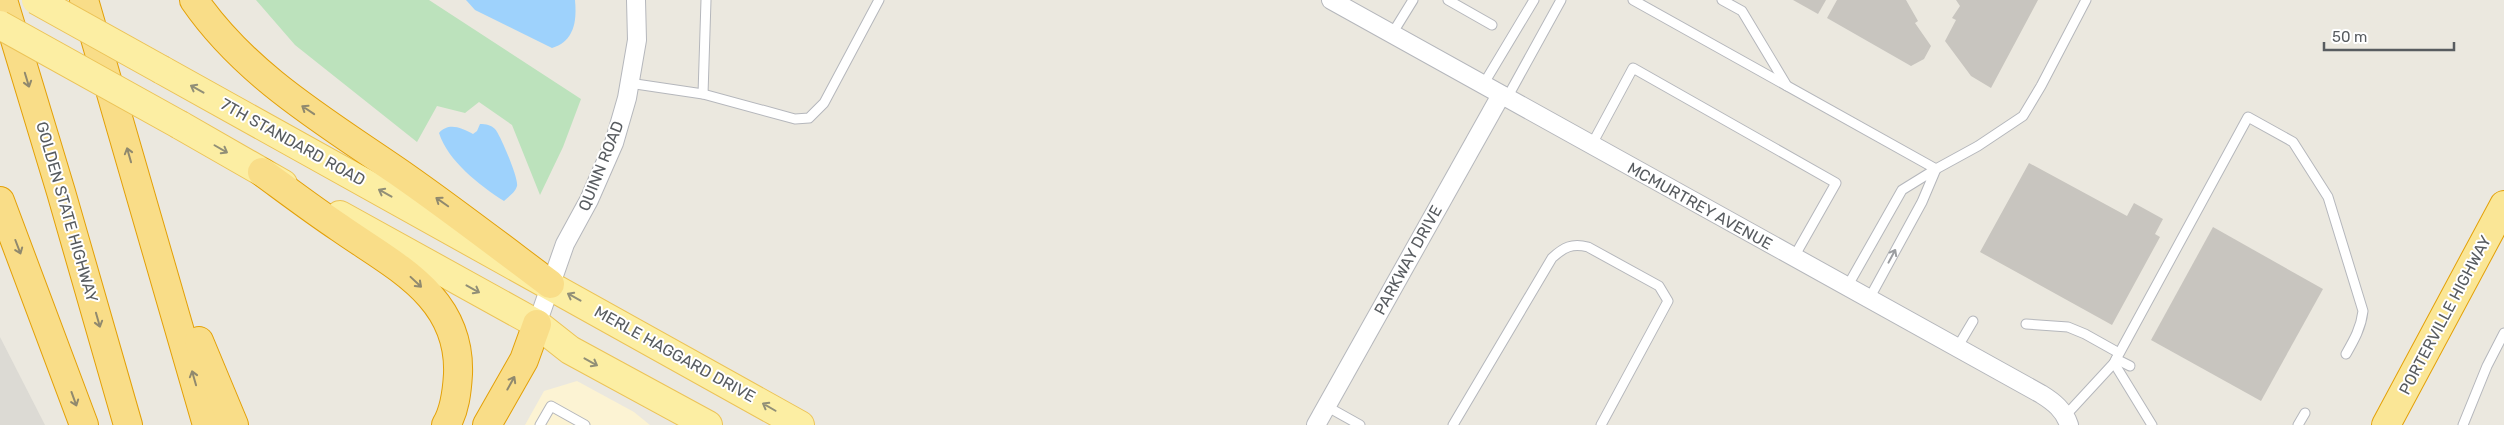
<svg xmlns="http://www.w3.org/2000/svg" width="2504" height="425" font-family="Rubik,sans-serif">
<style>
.commercial{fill:#fcf3d3}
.industrial{fill:#dcdad4}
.green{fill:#bce2bc}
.water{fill:#9ed2fc}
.building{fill:#c8c5bf}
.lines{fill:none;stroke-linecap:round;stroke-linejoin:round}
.service-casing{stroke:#b5b7bc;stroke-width:11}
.minor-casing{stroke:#b5b7bc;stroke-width:20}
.primary-casing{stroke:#ecc357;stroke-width:30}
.trunk-casing{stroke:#e3a007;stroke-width:30}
.motorway-casing{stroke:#e3a007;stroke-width:30}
.service{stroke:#fff;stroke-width:9}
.minor{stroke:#fff;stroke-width:18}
.primary{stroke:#fceea3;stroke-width:28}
.trunk{stroke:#fae696;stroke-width:28}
.motorway{stroke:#f9dd88;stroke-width:28}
.primary-bridge-casing{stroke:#ecc357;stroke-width:30;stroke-linecap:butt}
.primary-bridge{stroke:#fceea3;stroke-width:28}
.oneway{stroke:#90896e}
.oneway2{stroke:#918f77}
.oneway3{stroke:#9b9da0}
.labels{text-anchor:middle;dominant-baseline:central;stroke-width:4;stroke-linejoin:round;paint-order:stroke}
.street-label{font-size:16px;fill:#585c60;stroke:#fff}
</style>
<rect width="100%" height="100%" fill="#ebe8df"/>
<path class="commercial" d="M577,381L634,412L650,425H525L544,391Z"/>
<path class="industrial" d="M0,337L45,425H0Z"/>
<path class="green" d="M256,0H429L581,99L563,147L540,195L512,125L479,102L465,113L437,106L417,142L295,45Z"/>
<g class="water">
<path d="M466,0H575C577,22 574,41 552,48L475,10Z"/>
<path d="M480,124C486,124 491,125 495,129C500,134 519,179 517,186C515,193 508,197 504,201C479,185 448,161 439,133C449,122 461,128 473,134L477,131Z"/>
</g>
<g class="building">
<path d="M1793,0H1826L1818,14Z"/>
<path d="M1837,0H1906L1918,21L1915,23L1931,46L1924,59L1911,66L1827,18Z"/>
<path d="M1956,0H2038L1991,88L1971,76L1945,41L1956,20L1952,18L1960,6Z"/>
<path d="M2029,163L2127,216L2134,203L2163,219L2155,234L2160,237L2112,325L1980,252Z"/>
<path d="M2213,227L2323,289L2261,401L2151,340Z"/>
</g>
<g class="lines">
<g class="service-casing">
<g id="service">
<path d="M1448,0L1492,25"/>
<path d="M1633,0L1936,169L1978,146L2023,116L2041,86L2086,0"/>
<path d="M1722,0L1742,11L1787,86"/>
<path d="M1392,34L1413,0"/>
<path d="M629,83L703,94L795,119L809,118L824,103L879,0"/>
<path d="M1483,85L1534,0"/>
<path d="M703,94L706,0"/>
<path d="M1507,98L1561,0"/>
<path d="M1591,146L1633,68L1836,183L1794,257"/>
<path d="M1847,287L1902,190L1936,169L1922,202L1869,299"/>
<path d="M2026,324L2068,327L2085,334L2119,353"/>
<path d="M1957,348L1973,321"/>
<path d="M2116,359L2130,366"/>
<path d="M2114,363L2152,425"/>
<path d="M1326,406L1360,425"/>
<path d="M2066,415L2114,363L2248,117L2293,142L2328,197L2363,311C2361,328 2354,340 2346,354"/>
<path d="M540,425L551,406L585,425"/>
<path d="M1453,425L1552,258C1564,247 1572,243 1588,247L1659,286L1668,301L1601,425"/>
<path d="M2298,425L2305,413"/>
<path d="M2463,425L2487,366L2504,333"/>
</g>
</g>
<g class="minor-casing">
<g id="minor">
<path d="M1331,0L2041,394C2054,402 2064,410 2069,425"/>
<path d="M537,324L565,244L589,200L614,143L627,98L637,40L636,0"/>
<path d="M1316,425L1501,95"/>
</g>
</g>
<g class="primary-casing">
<g id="primary">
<path d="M162,70L800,425"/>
<path d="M180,125L283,184"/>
<path d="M340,215L537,324L570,350L708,425"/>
</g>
</g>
<g class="trunk-casing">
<path id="trunk" d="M2386,425L2504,205"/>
</g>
<g class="motorway-casing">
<g id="motorway">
<path d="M3,0L61,192L128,425"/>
<path d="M84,0L207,425"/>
<path d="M194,0C247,77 329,124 404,176C454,211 502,248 550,284"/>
<path d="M262,172C288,191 313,210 340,228C394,266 461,296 458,374C457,391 455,410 446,425"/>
<path d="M0,201L84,425"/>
<path d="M199,341L234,425"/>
<path d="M487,425L524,360L537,324"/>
</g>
</g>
<use href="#service" class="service"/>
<use href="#minor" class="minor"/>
<use href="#primary" class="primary"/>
<use href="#trunk" class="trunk"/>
<use href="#motorway" class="motorway"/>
<g class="primary-bridge-casing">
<g id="primary-bridge">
<path d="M36,0L162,70"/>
<path d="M0,25L180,125"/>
</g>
</g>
<use href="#primary-bridge" class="primary-bridge"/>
</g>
<defs><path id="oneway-shaft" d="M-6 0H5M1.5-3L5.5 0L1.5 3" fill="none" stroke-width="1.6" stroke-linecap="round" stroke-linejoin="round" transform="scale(1.25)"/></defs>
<g class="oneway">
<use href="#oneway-shaft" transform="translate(27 80) rotate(73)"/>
<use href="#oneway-shaft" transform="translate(308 110) rotate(-146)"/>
<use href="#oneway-shaft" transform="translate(129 155) rotate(-106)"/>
<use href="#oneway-shaft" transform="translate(442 202) rotate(-145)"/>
<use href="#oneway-shaft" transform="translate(18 247) rotate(69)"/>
<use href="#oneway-shaft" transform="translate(416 282) rotate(43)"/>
<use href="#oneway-shaft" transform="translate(98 320) rotate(74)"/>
<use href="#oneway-shaft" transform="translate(194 378) rotate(-106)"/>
<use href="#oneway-shaft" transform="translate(511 383) rotate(-61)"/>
<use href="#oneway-shaft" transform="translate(74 399) rotate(70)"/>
</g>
<g class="oneway2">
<use href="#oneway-shaft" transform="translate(197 89) rotate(-151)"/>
<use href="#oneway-shaft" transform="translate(221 149) rotate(30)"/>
<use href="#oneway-shaft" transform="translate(385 193) rotate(-151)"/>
<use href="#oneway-shaft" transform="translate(473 289) rotate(29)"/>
<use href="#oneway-shaft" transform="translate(574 297) rotate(-151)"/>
<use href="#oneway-shaft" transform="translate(591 362) rotate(29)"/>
<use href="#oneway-shaft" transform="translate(769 407) rotate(-150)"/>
</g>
<use class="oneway3" href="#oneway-shaft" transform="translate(1892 256) rotate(-62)"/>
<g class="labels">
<g class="street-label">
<text transform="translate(293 142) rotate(29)">7TH STANDARD ROAD</text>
<text transform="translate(601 166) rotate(-68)">QUINN ROAD</text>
<text transform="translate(1700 206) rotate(29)">MCMURTREY AVENUE</text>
<text transform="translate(67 212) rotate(74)">GOLDEN STATE HIGHWAY</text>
<text transform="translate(1408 260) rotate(-61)">PARKWAY DRIVE</text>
<text transform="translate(2445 315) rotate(-62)">PORTERVILLE HIGHWAY</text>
<text transform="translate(675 354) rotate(29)">MERLE HAGGARD DRIVE</text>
</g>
</g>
<path d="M2324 42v8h130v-8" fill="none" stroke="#585c60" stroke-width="2.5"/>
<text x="2332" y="42" font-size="15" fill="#585c60" stroke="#ffffff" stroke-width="4" paint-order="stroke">50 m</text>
</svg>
